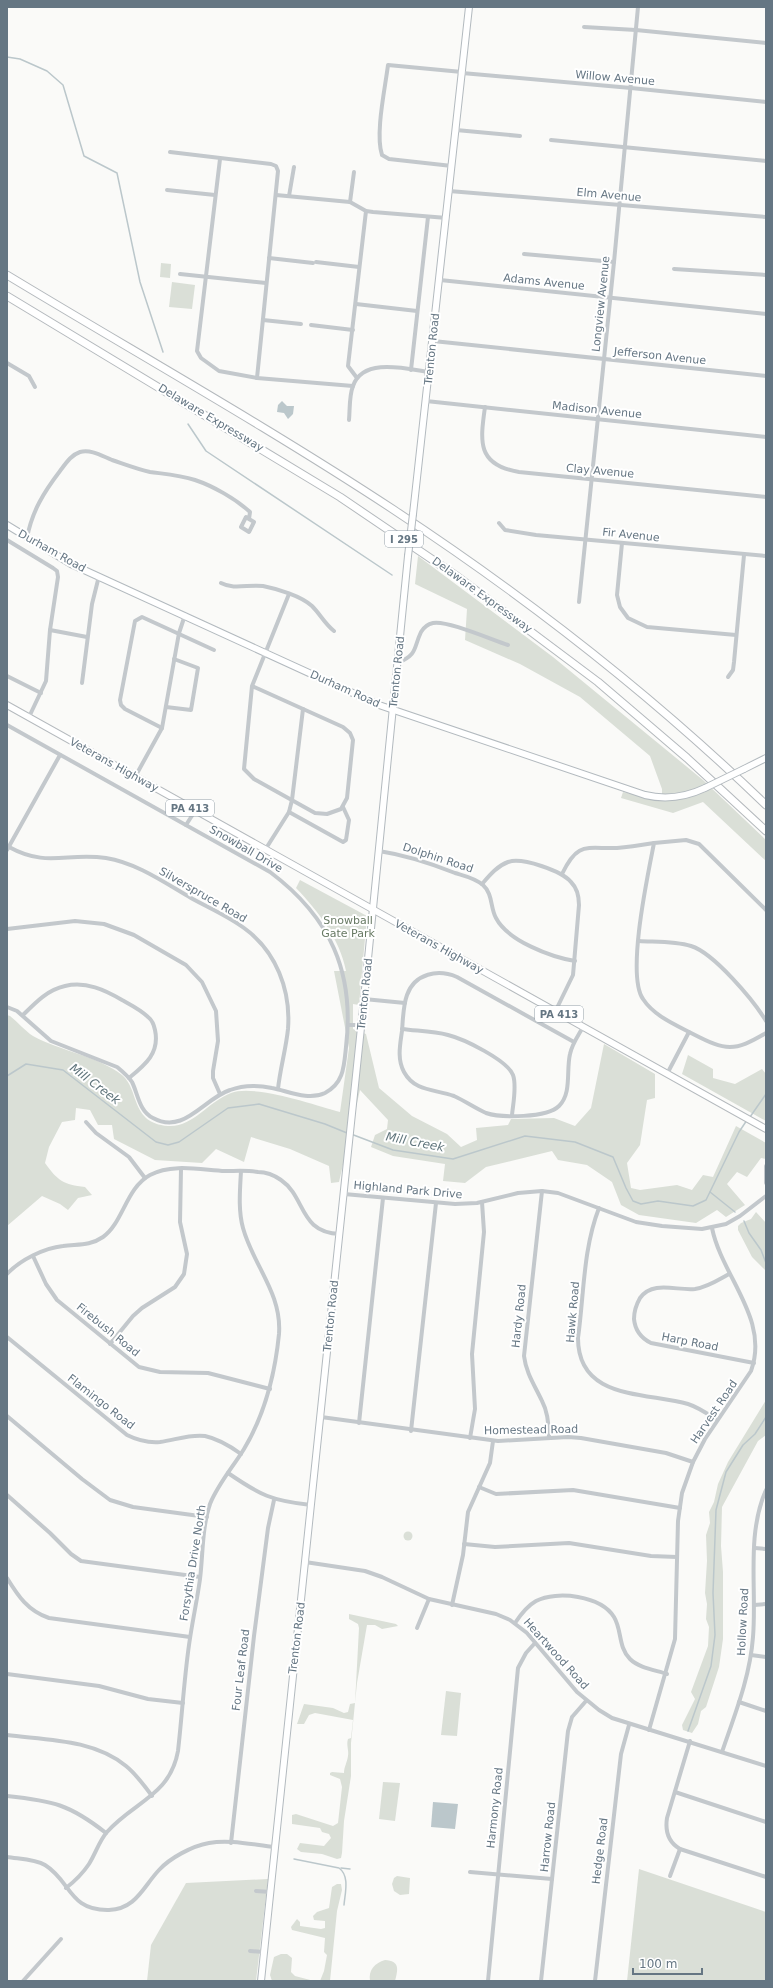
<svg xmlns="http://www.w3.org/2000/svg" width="773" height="1988" font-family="'DejaVu Sans',sans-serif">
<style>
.green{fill:#dadfd7}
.water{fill:#bbc7cb}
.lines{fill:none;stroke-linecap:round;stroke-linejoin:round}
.stream{stroke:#bbc7cb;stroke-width:1.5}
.secondary-casing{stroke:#b3babf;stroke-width:8}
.primary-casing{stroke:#b5babe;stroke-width:8}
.highway-casing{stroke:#b4b9bd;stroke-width:9}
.street{stroke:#c3c8cc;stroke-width:4}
.secondary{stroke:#fff;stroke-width:6}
.primary{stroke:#fff;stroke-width:6}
.highway{stroke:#fff;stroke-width:7}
.secondary-bridge-casing{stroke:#b3babf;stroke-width:8;stroke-linecap:butt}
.secondary-bridge{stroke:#fff;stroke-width:6}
.labels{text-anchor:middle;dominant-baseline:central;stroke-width:4;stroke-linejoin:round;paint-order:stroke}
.shield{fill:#fff;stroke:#939fa8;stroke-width:1}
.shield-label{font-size:10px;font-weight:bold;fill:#657683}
.street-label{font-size:11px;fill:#657683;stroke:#fff}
.park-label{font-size:11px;fill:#687a64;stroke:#fff}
.water-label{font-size:12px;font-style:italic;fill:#60757c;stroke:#fff}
</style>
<rect width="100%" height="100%" fill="#fafaf8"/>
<g class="green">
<path d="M161,263L171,264L170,278L160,277Z"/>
<path d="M172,282L195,285L192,309L169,307Z"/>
<path d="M418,556L553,657L703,780L766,840V861L703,802L673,813L621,798L623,792L662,801V789L650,756L580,697L520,664L465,640L467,609L415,584Z"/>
<path d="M300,880L367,916L359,1005L353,1004V1029L366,1034L379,1088L412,1116L447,1134L461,1147L477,1140L476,1128L508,1125L511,1119L554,1118L575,1126L591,1108L604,1044L655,1074V1098L647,1100L640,1145L627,1163L631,1188L640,1190L677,1185L692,1190L703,1175L713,1177L736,1126L766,1143V1159L761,1158L747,1177L737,1172L727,1184L745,1205L726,1217L717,1210L696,1223L639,1215L621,1205L612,1182L587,1165L558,1160L552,1151L486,1167L465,1183L443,1181L445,1164L393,1156L371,1147L375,1135L387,1129L388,1120L360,1090L339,1182L331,1183L329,1166L290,1149L251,1137L244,1162L216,1149L202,1163L155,1160L114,1139L112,1125H98L90,1110L76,1108L75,1120L62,1122L49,1147L45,1163C57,1180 64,1185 85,1187L92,1195L78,1198L68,1210L60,1204L42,1196L7,1226V1015L10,1016C18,1022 25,1031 33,1036C60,1051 98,1056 122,1075C140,1090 130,1123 168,1126C192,1128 209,1101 231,1093C254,1084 315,1105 340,1112L349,1048L334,971H346C340,939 318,911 296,888Z"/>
<path d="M688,1055L713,1069V1078L735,1084L762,1069L766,1074V1121L682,1074Z"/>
<path d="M756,1212L766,1223V1271L752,1257L738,1230V1226L741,1223L751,1219Z"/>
<path d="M766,1400V1435L758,1441L722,1507L721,1546L723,1572V1639L719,1667L706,1707L701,1711L698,1724L692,1733L683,1730L682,1725L695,1699L691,1692L708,1646L709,1627L706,1619L707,1604L705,1593L707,1561L706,1535L710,1523L709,1512L714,1502L718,1484L728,1462Z"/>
<circle cx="408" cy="1536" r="4.5"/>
<path d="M349,1614L396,1624L398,1626L382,1629L375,1625H367L357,1683L351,1743V1776L344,1821L342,1853L341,1858L337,1859L322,1854L301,1852L297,1849L300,1843L324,1846L331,1838L329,1834L322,1832L320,1828L292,1824V1815L296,1814L333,1826L338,1823L342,1787L340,1779L330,1775V1773L332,1772L344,1773C344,1767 347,1763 348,1756C349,1750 346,1745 348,1739L351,1738L353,1720L315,1713L309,1715L304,1724H297L304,1704L333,1708L344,1713L348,1712L350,1704L355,1703L359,1628L358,1624L349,1619Z"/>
<path d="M446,1691L461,1693L457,1736L441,1735Z"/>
<path d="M383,1782L400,1783L395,1821L379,1819Z"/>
<path d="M639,1869L766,1912V1981H627Z"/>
<path d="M397,1876L410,1878L409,1894L400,1895L394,1891L392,1884L394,1878Z"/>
<path d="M268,1879L256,1981H147L151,1945L186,1883Z"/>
<path d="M337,1884H341L342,1890L337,1911L330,1981H320L324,1971L327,1955L324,1952L325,1938L292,1930L291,1927L297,1919L300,1922V1926L321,1929L325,1928V1921L314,1920L313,1916L317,1912L329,1908L332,1887Z"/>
<path d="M281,1954H287L292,1958L291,1972L295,1976L314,1981H272L270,1975L274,1957Z"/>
<path d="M385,1960C400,1961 398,1969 395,1981H370C368,1970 375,1963 385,1960Z"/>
</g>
<g class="water">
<path d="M282,401L287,406H294L293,414L288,419L284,413L277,412L278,405Z"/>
<path d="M433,1802L458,1804L455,1829L431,1827Z"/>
</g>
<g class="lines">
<g class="stream">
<path d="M7,57L20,59L47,71L63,85L84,156L117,173L140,282L163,352"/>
<path d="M188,424L206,451L392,575"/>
<path d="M7,1076L26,1064L63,1070L156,1142L168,1145L179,1142L228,1108L259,1104L325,1124L347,1133"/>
<path d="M750,1117L766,1094"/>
<path d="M351,1134L393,1150L453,1159L525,1136L575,1142L613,1157L626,1188L633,1201L641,1204L658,1201L693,1206L706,1200L739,1132L747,1120"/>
<path d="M710,1192L735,1212"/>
<path d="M744,1221L749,1233L761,1250L766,1263"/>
<path d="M688,1731L711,1666L715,1635L713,1593L716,1510L726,1472L743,1445L755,1434L766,1417"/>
<path d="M294,1859L339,1868C350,1876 345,1893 344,1905"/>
<path d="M341,1868L350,1869"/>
</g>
<g class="secondary-casing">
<g id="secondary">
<path d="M413,514L469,7"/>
<path d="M7,525L71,564L379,705L645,795C666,800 686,797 705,788"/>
<path d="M744,769L766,758"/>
<path d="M261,1981L364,999L408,556"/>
</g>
</g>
<g class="primary-casing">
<path id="primary" d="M7,705L766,1129"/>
</g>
<g class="highway-casing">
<g id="highway">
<path d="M7,275C136,353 268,427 394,510C526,597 652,695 766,805"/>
<path d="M7,296L340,497L458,577L598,682L687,758L766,831"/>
</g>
</g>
<g class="street">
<path d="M584,27L636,30L766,43"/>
<path d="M462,73L631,88L766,102"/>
<path d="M456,130L520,136"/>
<path d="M551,140L766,161"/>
<path d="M170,152L271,164L276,166L278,171L257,378"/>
<path d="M220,159L197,351L201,358L219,371L257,378L353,386"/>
<path d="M452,166L389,159L382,155C375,134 385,89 388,65L462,72"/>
<path d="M167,190L215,195"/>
<path d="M449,191L766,217"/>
<path d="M276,195L350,202L366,211L373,212L447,218"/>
<path d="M289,196L294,167"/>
<path d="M350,202L354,172"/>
<path d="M524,254L614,262"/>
<path d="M269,258L313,263"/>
<path d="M316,262L359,267"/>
<path d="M674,269L766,275"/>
<path d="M180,274L266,283"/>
<path d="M440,280L766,314"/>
<path d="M356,304L417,311"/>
<path d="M263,320L301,324"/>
<path d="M311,325L353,330"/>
<path d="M433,341L766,376"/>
<path d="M7,363L29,376L35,387"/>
<path d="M411,370L428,217"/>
<path d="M357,378L348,366L366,211"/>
<path d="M426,401L766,437"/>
<path d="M485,407C480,442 477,465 519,472L766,497"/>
<path d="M349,420C350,409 349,396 353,386C363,357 407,369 429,372"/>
<path d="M499,523L505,530L536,535L766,556"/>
<path d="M27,538C32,511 44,492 60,471C66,463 71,455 80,452C91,449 102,456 112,460C124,464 137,469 150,472C165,474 180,475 195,480C213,486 236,499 250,512L249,519L246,517L241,527L249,532L254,522L249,519"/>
<path d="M7,540L53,568L57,571L58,577L50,630L46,681L29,717"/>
<path d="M622,543L617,595L620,607L628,618L647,627L736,635"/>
<path d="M221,583C234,590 249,584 263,586C278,589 301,596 312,606C320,614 325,624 334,631"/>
<path d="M579,602L614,262L638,7"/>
<path d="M50,630L87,637"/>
<path d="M398,663C418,654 413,649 421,632C424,627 428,624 433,623C447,620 492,640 508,645"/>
<path d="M7,676L41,693"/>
<path d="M728,677L733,670L734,662L744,555"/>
<path d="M82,683L92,604L99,576"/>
<path d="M252,686L343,727L350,733L353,740L347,798L341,809L327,814L315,813L254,779L244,769L252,686L289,594"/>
<path d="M166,707L191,710L198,668L174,659"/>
<path d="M7,725L270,872C330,917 355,972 346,1047C344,1066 344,1083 325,1093C308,1101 288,1091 272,1088C258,1085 243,1085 230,1090C203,1099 184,1135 153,1118C139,1111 138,1094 132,1082C128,1076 123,1072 117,1067L51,1041L17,1011L7,1007"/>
<path d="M162,728L125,709L121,705L120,700L135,621L142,617L214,650"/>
<path d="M135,777L162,728L179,633L185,615"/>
<path d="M289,812L343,842L346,840L349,820L343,807"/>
<path d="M186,825L195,811"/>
<path d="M9,847C47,868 67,852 106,858C137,863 165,883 191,898C209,908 228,916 244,928C276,951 291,990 288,1029C286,1049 280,1069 278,1089"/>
<path d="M7,850L60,755"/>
<path d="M265,850L289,812L292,800L303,709"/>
<path d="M379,851C405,855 430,863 455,873C465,876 475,878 483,885C493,894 490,907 496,918C508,941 551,957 575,961"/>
<path d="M562,874C578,841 586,849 617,848C630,847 642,845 654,843"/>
<path d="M482,884C489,876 497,866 508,862C522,857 562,871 571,882C577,888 579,896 579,905L573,975L555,1012"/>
<path d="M766,910L699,844L686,840L654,843C648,874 626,975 643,999C654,1016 676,1025 693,1034C726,1051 734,1052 766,1033"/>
<path d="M7,929L75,921L104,924L134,935L186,965L202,982L216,1011L218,1041L213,1071V1078L220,1094"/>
<path d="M639,941C656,942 675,941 691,946C714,953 754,1001 766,1021"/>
<path d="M364,999L405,1003"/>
<path d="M23,1015C35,1003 47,990 65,986C86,981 105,990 122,1000C131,1005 141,1010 148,1017C152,1020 154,1025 155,1030C160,1053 145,1065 129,1078"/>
<path d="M348,1025H362"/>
<path d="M402,1029C417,1031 433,1031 448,1035C464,1039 507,1060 513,1075C517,1086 513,1104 512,1115"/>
<path d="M574,1042L457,977C438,969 415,973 407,995C403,1006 403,1019 402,1031C400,1045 397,1059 404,1072C415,1092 435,1089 454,1096C465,1101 475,1108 486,1113C501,1118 547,1118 559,1106C572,1093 566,1071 570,1054C572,1044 578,1036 583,1027"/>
<path d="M667,1074L689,1032"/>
<path d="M86,1122L96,1133L129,1157L145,1178"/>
<path d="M766,1166V1183"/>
<path d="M542,1191L524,1356C526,1373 535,1386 542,1401C548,1412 549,1426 549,1438"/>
<path d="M344,1194L455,1204L477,1203L518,1193L542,1191L558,1193L636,1222L662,1226L702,1229L726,1224L740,1216L766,1196"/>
<path d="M599,1208C583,1249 584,1295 578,1338C578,1400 645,1392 688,1404C698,1407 708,1414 717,1420"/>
<path d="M33,1256L46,1284L57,1300L139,1367L160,1372L208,1373L270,1389"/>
<path d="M7,1274C20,1260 44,1248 63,1246C78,1244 90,1246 103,1237C123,1223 126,1188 150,1175C172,1163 202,1170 225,1171C236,1171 248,1170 258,1172C267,1172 274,1175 281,1180C306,1197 299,1233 340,1234"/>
<path d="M729,1274C718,1280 708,1287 695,1289C677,1291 653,1280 640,1298C636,1305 634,1311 634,1319C635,1330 641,1338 651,1343L754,1363"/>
<path d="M7,1337L127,1435C137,1440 148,1443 160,1442C175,1440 190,1434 205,1436C219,1439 230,1446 241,1454"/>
<path d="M110,1344L133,1316L142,1308L175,1287L184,1274L187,1254L180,1222L181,1169"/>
<path d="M7,1416L82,1479L110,1500L133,1507L207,1517"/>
<path d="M321,1417L498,1441L568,1437L581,1438L666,1453L693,1462"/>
<path d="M359,1423L383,1198"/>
<path d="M411,1431L436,1203"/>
<path d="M470,1438L475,1409L472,1354L484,1232L482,1202"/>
<path d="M228,1473C260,1495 272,1501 311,1505"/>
<path d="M479,1487L496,1494L573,1490L680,1508"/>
<path d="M7,1495L50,1533L71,1554L81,1561L200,1577"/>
<path d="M464,1544L495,1547L569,1543L651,1556L677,1557"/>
<path d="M755,1548L766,1549"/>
<path d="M305,1562L365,1571L382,1577L429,1599L496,1614L510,1620L527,1633L577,1692L599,1710L612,1718L766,1766"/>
<path d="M7,1578C18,1596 28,1611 49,1618L190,1637"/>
<path d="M452,1605L463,1555L468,1512L490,1463L493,1441"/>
<path d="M754,1605L766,1604"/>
<path d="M515,1623C521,1614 527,1606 536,1601C557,1590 601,1596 614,1617C622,1630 618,1647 630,1659C639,1668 655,1670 667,1674"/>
<path d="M417,1628L429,1599"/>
<path d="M751,1655L766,1657"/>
<path d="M7,1674L99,1686L148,1699L183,1703"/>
<path d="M739,1702L766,1711"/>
<path d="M649,1730L675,1639L678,1521L682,1493L693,1462L705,1439L751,1371C770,1319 722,1277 712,1228"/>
<path d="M7,1735C46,1740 93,1739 126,1766C136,1774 144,1785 152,1796"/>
<path d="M690,1741L667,1818C665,1831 668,1842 680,1849L766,1877"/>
<path d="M722,1752C735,1714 750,1677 753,1637C757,1589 746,1535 766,1490"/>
<path d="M675,1792L766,1822"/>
<path d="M7,1796C53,1801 69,1804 106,1833"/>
<path d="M231,1843L254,1636L268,1528L274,1500"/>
<path d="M7,1857C19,1859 35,1859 45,1865C71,1881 69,1911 109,1910C136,1909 143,1887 159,1870C170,1858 192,1846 209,1843C230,1839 254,1845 275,1847"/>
<path d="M470,1872L552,1879"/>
<path d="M670,1876L680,1849"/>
<path d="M66,1888C75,1881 83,1873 89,1864C96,1853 99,1841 107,1832C133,1802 170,1796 178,1751C182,1716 184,1680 189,1645C192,1623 197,1601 200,1579C203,1555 202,1527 210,1504C218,1484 233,1467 244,1449C265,1414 275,1374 279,1334C282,1293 253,1265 243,1228C238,1210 240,1190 241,1171"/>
<path d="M256,1891L271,1892"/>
<path d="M250,1951L264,1952"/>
<path d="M23,1981L61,1939"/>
<path d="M488,1981L518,1668L526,1653L535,1643"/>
<path d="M541,1981L568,1731L572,1717L586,1701"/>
<path d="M595,1981L621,1754L629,1725"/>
</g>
<use href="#secondary" class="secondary"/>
<use href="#primary" class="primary"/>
<use href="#highway" class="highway"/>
<g class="secondary-bridge-casing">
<g id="secondary-bridge">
<path d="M408,556L413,514"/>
<path d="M705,788L744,769"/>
</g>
</g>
<use href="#secondary-bridge" class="secondary-bridge"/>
</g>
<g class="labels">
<g class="shield">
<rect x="385" y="531" width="38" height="16" rx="3"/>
<rect x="166" y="800" width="48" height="16" rx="3"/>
<rect x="535" y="1006" width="48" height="16" rx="3"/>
</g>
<g class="shield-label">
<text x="404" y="539">I 295</text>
<text x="190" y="808">PA 413</text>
<text x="559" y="1014">PA 413</text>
</g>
<g class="street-label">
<text transform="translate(615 78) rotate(5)">Willow Avenue</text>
<text transform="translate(609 195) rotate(5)">Elm Avenue</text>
<text transform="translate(544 282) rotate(6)">Adams Avenue</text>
<text transform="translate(601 304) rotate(-84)">Longview Avenue</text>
<text transform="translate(432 349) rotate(-84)">Trenton Road</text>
<text transform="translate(660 356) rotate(6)">Jefferson Avenue</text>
<text transform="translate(597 410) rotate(6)">Madison Avenue</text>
<text transform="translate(211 418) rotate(31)">Delaware Expressway</text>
<text transform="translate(600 471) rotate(5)">Clay Avenue</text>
<text transform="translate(631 535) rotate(6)">Fir Avenue</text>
<text transform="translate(52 551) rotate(29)">Durham Road</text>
<text transform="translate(482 595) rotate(36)">Delaware Expressway</text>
<text transform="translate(397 672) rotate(-84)">Trenton Road</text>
<text transform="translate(345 689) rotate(24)">Durham Road</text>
<text transform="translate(114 765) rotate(29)">Veterans Highway</text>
<text transform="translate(246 849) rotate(30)">Snowball Drive</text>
<text transform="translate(438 858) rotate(18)">Dolphin Road</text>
<text transform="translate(203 895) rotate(30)">Silverspruce Road</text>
<text transform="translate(439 947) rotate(29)">Veterans Highway</text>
<text transform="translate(365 994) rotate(-84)">Trenton Road</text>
<text transform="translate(408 1190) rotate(5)">Highland Park Drive</text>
<text transform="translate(573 1312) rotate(-85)">Hawk Road</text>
<text transform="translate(331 1316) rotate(-84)">Trenton Road</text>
<text transform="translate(519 1316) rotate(-84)">Hardy Road</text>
<text transform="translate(108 1330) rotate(39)">Firebush Road</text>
<text transform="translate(690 1342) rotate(11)">Harp Road</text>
<text transform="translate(101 1402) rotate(38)">Flamingo Road</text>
<text transform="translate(714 1412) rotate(-56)">Harvest Road</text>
<text transform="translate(531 1430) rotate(-1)">Homestead Road</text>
<text transform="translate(193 1563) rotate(-81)">Forsythia Drive North</text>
<text transform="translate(743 1622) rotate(-87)">Hollow Road</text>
<text transform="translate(297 1638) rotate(-83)">Trenton Road</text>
<text transform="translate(556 1654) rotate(48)">Heartwood Road</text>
<text transform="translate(241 1670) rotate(-83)">Four Leaf Road</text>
<text transform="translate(495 1808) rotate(-84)">Harmony Road</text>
<text transform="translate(548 1837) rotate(-84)">Harrow Road</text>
<text transform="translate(600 1851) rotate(-83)">Hedge Road</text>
</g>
<g class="park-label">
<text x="348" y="920">Snowball<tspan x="348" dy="13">Gate Park</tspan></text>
</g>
<g class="water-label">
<text transform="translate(95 1084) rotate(37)">Mill Creek</text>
<text transform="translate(415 1142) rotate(11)">Mill Creek</text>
</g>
</g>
<rect width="773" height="1988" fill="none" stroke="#657683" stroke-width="16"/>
<path d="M633 1968v6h69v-6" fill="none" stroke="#657683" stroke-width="2"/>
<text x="639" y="1968" font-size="12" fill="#657683" stroke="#ffffff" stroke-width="3" paint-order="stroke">100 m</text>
</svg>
